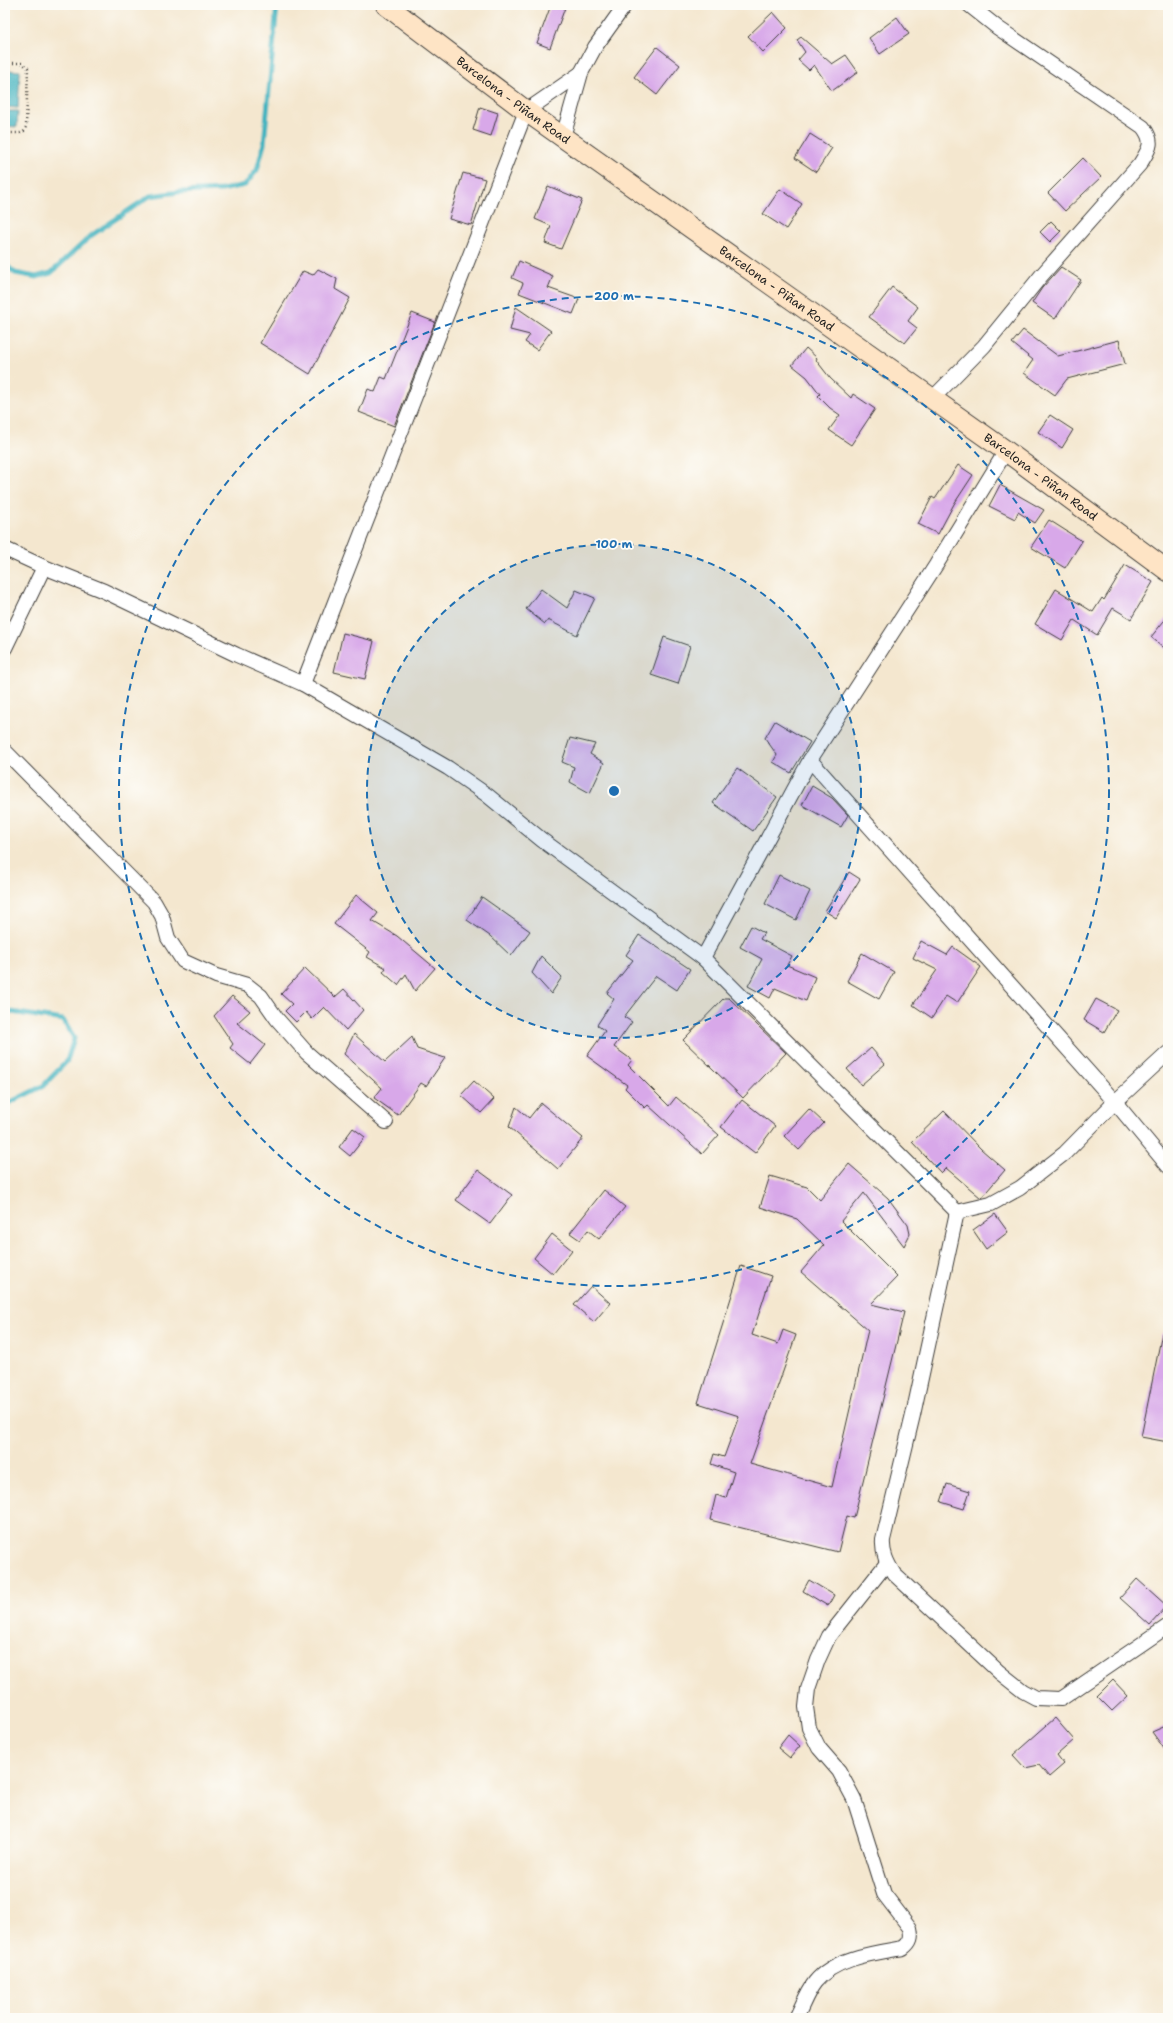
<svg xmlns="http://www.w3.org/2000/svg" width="1173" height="2023" font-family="'Shantell Sans',sans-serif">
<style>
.water{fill:#45b4c0;stroke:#30686e}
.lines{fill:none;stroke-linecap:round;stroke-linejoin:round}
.stream{stroke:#45b4c0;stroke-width:5}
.building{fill:#d8a8e9}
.street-casing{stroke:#3c3a37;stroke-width:16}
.secondary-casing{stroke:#3c3a37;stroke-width:22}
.path{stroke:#3c3a37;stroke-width:2.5;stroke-dasharray:1 3;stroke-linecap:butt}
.street{stroke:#fff;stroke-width:14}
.secondary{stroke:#fee4c5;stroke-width:20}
.ring{fill:none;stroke:#1f6fb2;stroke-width:2;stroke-dasharray:7 5}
.labels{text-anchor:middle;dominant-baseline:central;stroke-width:3.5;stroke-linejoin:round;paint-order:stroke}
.street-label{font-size:12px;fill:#1c1c1c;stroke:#fdfcf7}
.centre{fill:#1f6fb2;stroke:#fdfcf7;stroke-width:2}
.ring-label{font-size:12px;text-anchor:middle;font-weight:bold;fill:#1f6fb2;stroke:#fdfcf7;stroke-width:3.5;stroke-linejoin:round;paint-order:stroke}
</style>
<rect width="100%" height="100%" fill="#fdfcf7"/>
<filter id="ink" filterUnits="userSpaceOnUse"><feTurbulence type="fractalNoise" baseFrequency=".025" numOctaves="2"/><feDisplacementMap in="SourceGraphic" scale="8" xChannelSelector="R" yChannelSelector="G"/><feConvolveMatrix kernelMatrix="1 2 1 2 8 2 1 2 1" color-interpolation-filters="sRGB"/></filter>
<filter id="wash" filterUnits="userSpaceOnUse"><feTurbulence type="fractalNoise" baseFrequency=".012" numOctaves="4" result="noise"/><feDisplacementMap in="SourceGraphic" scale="16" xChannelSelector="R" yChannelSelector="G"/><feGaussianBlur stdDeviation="0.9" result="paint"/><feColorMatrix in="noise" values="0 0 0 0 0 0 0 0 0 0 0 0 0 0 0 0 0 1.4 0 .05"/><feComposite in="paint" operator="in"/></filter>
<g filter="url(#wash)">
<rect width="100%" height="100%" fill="#f4e7cf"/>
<g class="water">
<path d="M5,70L20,71L18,108L5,107Z"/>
<path d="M5,111H18L17,127L5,126Z"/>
</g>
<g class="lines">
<g class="stream">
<path d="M5,264L15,273L36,277L51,273L92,235L150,196L179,192L222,190L245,185L257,170L264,144L277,5"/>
<path d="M5,1011L63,1020L74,1038L67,1061L43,1086L5,1105"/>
</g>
</g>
<g id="blocks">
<g class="building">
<path d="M551,5H566L550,48L537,43Z"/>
<path d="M773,12L787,28L763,52L748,36Z"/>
<path d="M897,17L909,34L880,54L869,38Z"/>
<path d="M801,37L832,64L846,55L858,72L832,91L814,65L809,70L798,60L805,52L797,40Z"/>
<path d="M657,47L680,65L657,95L634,77Z"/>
<path d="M480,107L498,113L491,136L473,130Z"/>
<path d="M810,134L832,148L816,172L795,158Z"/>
<path d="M1083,158L1101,177L1065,211L1048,193Z"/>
<path d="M463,173L485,179L471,225L449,219Z"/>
<path d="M548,186L582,200L561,249L545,243L551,226L535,219Z"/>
<path d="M780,189L802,204L786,229L763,214Z"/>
<path d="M1051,221L1061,231L1050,242L1040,232Z"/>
<path d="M519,261L553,276L548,288L579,299L573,314L519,293L523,283L512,278Z"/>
<path d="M1061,267L1081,280L1055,319L1032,303L1042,288Z"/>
<path d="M318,269L337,279L335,289L350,298L310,374L260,343L303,271L313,275Z"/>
<path d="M892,287L918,307L908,321L917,328L905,343L869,317Z"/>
<path d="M516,307L551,331L537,350L525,342L530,335L510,330Z"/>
<path d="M412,313L435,322L394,426L359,412L368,389L375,392L381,377L386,379Z"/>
<path d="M1023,330L1058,356L1119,340L1125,364L1067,379L1055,395L1024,373L1033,360L1012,343Z"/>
<path d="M806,348L817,358L816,360L830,378L851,398L853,394L875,409L851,445L829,430L840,415L830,408L818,396L820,394L807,377L792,365Z"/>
<path d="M1050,415L1073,430L1062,448L1038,432Z"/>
<path d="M958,465L973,475L954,504L938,534L918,524L932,497L935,499Z"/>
<path d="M1000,485L1044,510L1035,523L1018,512L1015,519L989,506Z"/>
<path d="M1049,520L1082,541L1065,568L1031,547Z"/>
<path d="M1125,565L1153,582L1131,619L1113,608L1097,635L1074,620L1062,640L1035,624L1056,589L1093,612L1102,598L1104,600Z"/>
<path d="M541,589L567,608L576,590L595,598L577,635L548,620L545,624L526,609Z"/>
<path d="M1168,616V651L1151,637Z"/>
<path d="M343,633L374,641L365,679L334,672Z"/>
<path d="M664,637L690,646L678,684L651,675Z"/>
<path d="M775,721L810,742L791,773L773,762L777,755L765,738Z"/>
<path d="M570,738L595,744L590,754L604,763L590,793L570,782L574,767L562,762Z"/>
<path d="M737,768L777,797L753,831L713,803Z"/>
<path d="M812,786L832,798L848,815L841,827L802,805Z"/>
<path d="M849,872L860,879L836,918L825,911Z"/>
<path d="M779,875L810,891L796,920L765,904Z"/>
<path d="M356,895L378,913L372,921L397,936L435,968L415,991L406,974L398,985L383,972L386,968L367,957L370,952L334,924Z"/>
<path d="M482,897L530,931L511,956L490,936L467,920Z"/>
<path d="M751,926L764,933L760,939L792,956L787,965L815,977L806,1001L775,988L770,998L748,986L762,959L740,947Z"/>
<path d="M639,935L690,969L677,990L656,976L624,1017L632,1022L614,1047L632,1060L628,1065L669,1106L676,1097L719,1135L702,1154L648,1105L645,1108L625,1088L627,1085L587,1056L605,1031L597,1025L614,999L607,993L633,960L626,955Z"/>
<path d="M921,941L947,955L953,947L981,967L957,1003L946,996L932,1018L913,1005L937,970L913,958Z"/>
<path d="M862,953L894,972L879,999L847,981Z"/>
<path d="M541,956L562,977L551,994L532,973Z"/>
<path d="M305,968L335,997L344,989L363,1010L346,1030L324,1007L312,1019L306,1012L296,1022L285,1011L292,1004L281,994Z"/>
<path d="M232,996L250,1011L237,1023L265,1045L250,1064L230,1048L233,1044L214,1016Z"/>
<path d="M724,998H729L786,1053L743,1098L683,1040Z"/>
<path d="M1096,999L1117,1010L1104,1032L1084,1020Z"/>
<path d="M354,1034L385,1062L412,1037L417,1049L445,1058L426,1086L421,1083L398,1115L374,1098L382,1088L344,1054Z"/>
<path d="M871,1048L885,1064L861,1085L847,1069Z"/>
<path d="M474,1081L494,1099L481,1113L461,1095Z"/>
<path d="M742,1100L775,1126L755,1153L721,1127Z"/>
<path d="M541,1103L583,1138L558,1169L509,1127L516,1107L529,1118Z"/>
<path d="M809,1109L824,1123L799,1150L784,1136Z"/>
<path d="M944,1111L981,1149L1005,1170L981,1198L946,1168L941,1173L912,1142Z"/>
<path d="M353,1128L365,1137L350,1156L339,1147Z"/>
<path d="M849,1164L888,1198L908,1225L910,1234L904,1246L864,1193L841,1221L897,1277L871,1304L904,1312L854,1518L847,1516L838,1552L710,1520L716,1495L726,1498L734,1472L711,1464L714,1454L724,1457L739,1416L698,1403L741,1266L771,1276L752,1335L778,1344L783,1330L796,1335L750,1464L832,1487L868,1330L801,1272L824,1245L797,1219L760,1207L770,1176L807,1187L820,1200Z"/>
<path d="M478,1170L512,1195L490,1224L456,1200Z"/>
<path d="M604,1190L625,1207L599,1239L588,1230L580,1240L570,1233Z"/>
<path d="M995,1214L1008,1232L986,1249L973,1230Z"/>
<path d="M552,1234L572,1250L553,1274L534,1258Z"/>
<path d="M591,1286L610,1303L594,1322L574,1305Z"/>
<path d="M1162,1333H1168V1442L1141,1437Z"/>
<path d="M947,1484L970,1491L964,1509L941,1502Z"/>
<path d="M1137,1579L1167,1606L1150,1625L1120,1598Z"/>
<path d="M809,1580L834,1595L828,1606L803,1591Z"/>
<path d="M1113,1680L1128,1696L1112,1711L1097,1696Z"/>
<path d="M1055,1718L1074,1740L1057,1755L1064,1764L1049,1777L1039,1765L1025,1768L1013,1755Z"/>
<path d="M1168,1725V1754L1152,1732Z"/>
<path d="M788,1735L800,1746L790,1758L778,1748Z"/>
</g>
</g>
</g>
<g filter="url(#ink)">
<use href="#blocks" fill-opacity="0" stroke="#3c3a37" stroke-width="1"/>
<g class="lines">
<g class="street-casing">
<g id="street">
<path d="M563,137L581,73L595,47L625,5"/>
<path d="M932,399L984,346L1041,276L1140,164C1149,149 1155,143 1143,127L998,28L969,5"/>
<path d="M5,549L44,567L104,591L237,655L303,684L448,768L487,795L542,840L703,958L957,1212"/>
<path d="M5,648L44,567"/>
<path d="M303,684L526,111L581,73"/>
<path d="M5,751L154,902L162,916L168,938L183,961L216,976L247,985L261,996L277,1019L307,1053L386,1122"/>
<path d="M810,760L1115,1102L1168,1166"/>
<path d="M703,958L810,760L936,565L1006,451"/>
<path d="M957,1212L913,1415L883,1540C882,1553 887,1563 894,1574L999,1672L1023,1691L1036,1698L1061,1699L1168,1626"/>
<path d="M957,1212L991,1204L1020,1188L1065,1153L1115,1102L1168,1053"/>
<path d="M796,2018C802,2007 807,1992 815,1982C834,1958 874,1953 903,1948C911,1942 912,1937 910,1928L884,1894L854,1799L839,1771L819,1748L809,1728L806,1707L808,1689L818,1660L829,1636L887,1563"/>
</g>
</g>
<g class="secondary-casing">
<g id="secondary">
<path id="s1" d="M386,5L526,111L1006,451L1168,571"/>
</g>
</g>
<path class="path" d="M5,63H22L28,68L26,127L24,131L20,133H5"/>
<use href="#street" class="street"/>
<use href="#secondary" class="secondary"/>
</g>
</g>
<circle cx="614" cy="791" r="247" fill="#1f6fb2" fill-opacity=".12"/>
<g class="ring">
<circle cx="614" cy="791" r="247"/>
<circle cx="614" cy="791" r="495"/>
</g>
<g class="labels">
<g class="street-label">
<text stroke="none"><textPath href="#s1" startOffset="159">Barcelona - Piñan Road</textPath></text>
<text stroke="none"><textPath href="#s1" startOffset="483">Barcelona - Piñan Road</textPath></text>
<text stroke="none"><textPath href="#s1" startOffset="807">Barcelona - Piñan Road</textPath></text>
</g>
</g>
<circle cx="614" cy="791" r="6" class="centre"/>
<g class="ring-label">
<text x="614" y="300">200 m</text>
<text x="614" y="548">100 m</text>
</g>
<rect width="1173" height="2023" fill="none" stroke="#fdfcf7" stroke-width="20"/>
</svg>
